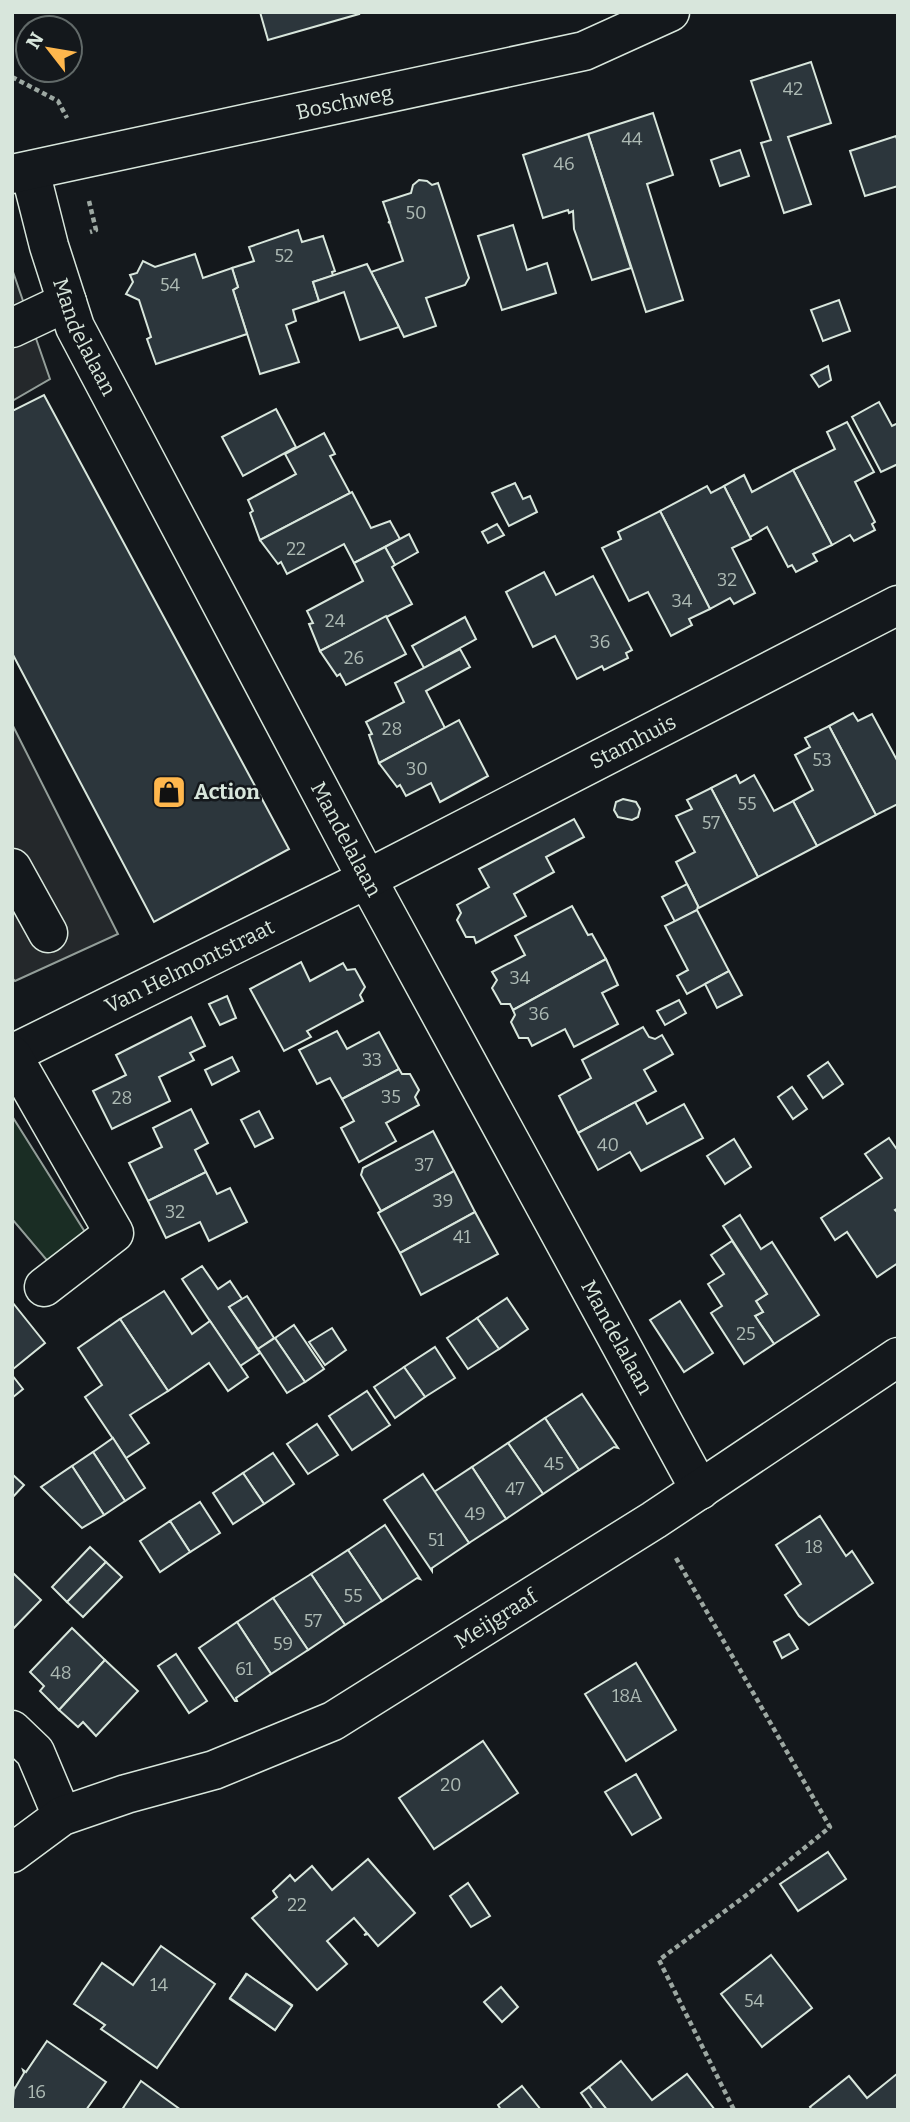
<svg xmlns="http://www.w3.org/2000/svg" width="910" height="2122" font-family="Bitter,serif">
<style>
.green{fill:#1a2d24;stroke:#939e99;stroke-width:2}
.parking{fill:#24282b;stroke:#939e99;stroke-width:2}
.building{fill:#2c363c;stroke:#d8e6dc;stroke-width:2}
.lines{fill:none;stroke-linecap:round;stroke-linejoin:round}
.minor-casing{stroke:#d8e6dc;stroke-width:41}
.path{stroke:#9da8a2;stroke-width:4.5;stroke-dasharray:5 3.5;stroke-linecap:butt}
.minor{stroke:#14181c;stroke-width:38}
.labels{text-anchor:middle;dominant-baseline:central;stroke-width:5;stroke-linejoin:round;paint-order:stroke}
.number-label{font-size:18px;fill:#adbab4}
.street-label{font-size:21px;fill:#d8e6dc;stroke:#14181c}
.poi-label{font-size:21px;font-weight:bold;fill:#d8e6dc;stroke:#14181c;text-anchor:start}
</style>
<rect width="100%" height="100%" fill="#14181c"/>
<path class="green" d="M12,1116L95,1248L56,1271L12,1219Z"/>
<g class="parking">
<path d="M12,269L50,379L12,401Z"/>
<path d="M12,724L118,934L15,981L12,978Z"/>
</g>
<g class="building">
<path d="M260,12H358L359,14L268,40Z"/>
<path d="M811,62L831,123L788,137L811,204L784,213L761,143L771,140L751,81Z"/>
<path d="M653,113L673,175L647,184L683,300L646,312L588,134Z"/>
<path d="M588,134L631,268L592,280L574,229L573,211L569,213L568,210L543,218L523,155Z"/>
<path d="M896,136L898,143V186L865,196L850,151Z"/>
<path d="M740,150L749,176L720,186L711,160Z"/>
<path d="M419,180L427,181L432,185L438,183L469,278L465,285L426,298L436,326L404,337L371,272L403,261L390,223L388,222H390L383,202L411,193L413,185Z"/>
<path d="M513,225L527,270L547,263L556,293L502,310L478,236Z"/>
<path d="M298,230L302,242L323,236L335,271L332,272L333,276L313,282L319,301L293,310L296,321L286,325L299,362L260,374L233,290L238,287L232,268L254,261L249,247Z"/>
<path d="M195,254L203,278L232,268L238,287L233,290L247,334L156,364L147,339L151,337L139,300L126,294L133,282L130,275L137,273L143,261L155,267Z"/>
<path d="M367,264L399,327L360,340L344,292L319,301L313,282Z"/>
<path d="M839,300L850,331L823,341L811,310Z"/>
<path d="M828,366L831,380L819,387L811,375Z"/>
<path d="M44,395L289,849L154,922L12,653V411Z"/>
<path d="M879,402L892,426L898,423V464L881,472L852,417Z"/>
<path d="M276,409L296,447L243,476L222,437Z"/>
<path d="M847,422L874,472L855,482L875,522L872,524L875,530L854,541L850,535L832,545L793,470L835,449L827,432Z"/>
<path d="M324,433L335,454L330,456L350,493L260,540L250,513L253,511L248,500L296,474L285,454Z"/>
<path d="M793,470L832,545L813,554L817,561L796,572L792,565L788,567L767,527L750,537L724,486L744,475L752,492Z"/>
<path d="M515,483L523,499L530,496L537,512L509,526L492,493Z"/>
<path d="M707,486L711,493L724,486L751,539L732,548L755,593L734,604L730,598L710,609L660,511Z"/>
<path d="M352,492L371,528L390,521L400,539L354,563L344,544L287,574L281,562L278,564L260,540Z"/>
<path d="M660,511L710,609L689,619L692,625L671,636L648,592L629,601L602,548L621,539L618,532Z"/>
<path d="M497,524L504,535L488,543L482,532Z"/>
<path d="M409,534L418,552L395,565L385,547Z"/>
<path d="M385,547L395,565L392,567L412,604L320,651L309,624L313,623L307,611L363,581L354,563Z"/>
<path d="M544,572L556,595L593,576L632,650L626,653L628,658L604,670L602,666L577,679L555,636L533,647L506,592Z"/>
<path d="M386,616L406,654L346,685L340,674L337,676L320,651Z"/>
<path d="M465,617L476,639L424,668L412,646Z"/>
<path d="M460,649L470,667L426,691L445,728L379,763L369,735L372,734L366,722L404,702L395,683Z"/>
<path d="M853,713L858,721L872,714L898,762V804L876,815L829,726Z"/>
<path d="M459,720L488,776L440,802L431,783L406,796L400,785L397,787L379,763Z"/>
<path d="M829,726L876,815L817,846L793,801L813,790L795,755L810,747L805,738Z"/>
<path d="M736,775L740,783L754,775L774,811L793,801L817,846L758,877L711,788Z"/>
<path d="M711,788L758,877L699,908L676,862L695,852L676,816L692,809L687,800Z"/>
<path d="M623,799L636,802L640,809L638,817L632,820L618,817L614,810L616,802Z"/>
<path d="M574,819L584,837L546,857L554,872L514,894L526,916L476,943L474,937H466L457,920L461,913L457,905L489,887L479,869Z"/>
<path d="M687,884L698,906L697,910L675,922L662,897Z"/>
<path d="M572,906L588,935L592,934L606,959L513,1010L510,1004H501L492,988L497,980L492,972L525,955L515,936Z"/>
<path d="M697,910L729,971L687,994L677,976L688,970L665,926Z"/>
<path d="M606,959L618,985L602,993L618,1024L574,1047L565,1029L532,1046L528,1038H519L511,1022L515,1015L513,1010Z"/>
<path d="M301,962L310,981L343,963L347,970L355,969L365,987L360,995L363,1001L307,1031L311,1037L284,1051L250,989Z"/>
<path d="M729,971L742,995L717,1008L705,984Z"/>
<path d="M227,996L236,1018L220,1025L209,1004Z"/>
<path d="M679,1000L686,1013L665,1025L657,1011Z"/>
<path d="M191,1017L205,1046L190,1053L194,1060L159,1077L170,1101L112,1129L93,1091L126,1075L116,1055Z"/>
<path d="M643,1027L649,1037L655,1039L662,1035L673,1054L644,1070L656,1091L578,1133L559,1096L591,1078L582,1060Z"/>
<path d="M337,1031L347,1049L379,1032L399,1069L342,1099L330,1078L317,1084L299,1050Z"/>
<path d="M232,1057L239,1071L212,1085L205,1070Z"/>
<path d="M828,1062L843,1084L823,1098L808,1076Z"/>
<path d="M399,1069L402,1074H410L419,1090L415,1097L419,1105L386,1123L396,1141L359,1162L341,1128L354,1121L342,1099Z"/>
<path d="M792,1087L807,1109L793,1119L778,1097Z"/>
<path d="M635,1102L647,1124L684,1104L703,1138L641,1171L630,1152L598,1170L578,1133Z"/>
<path d="M191,1109L208,1143L195,1150L206,1172L148,1201L129,1163L162,1147L153,1128Z"/>
<path d="M259,1111L273,1138L255,1147L241,1120Z"/>
<path d="M433,1131L454,1171L378,1213L381,1211L361,1175L363,1168Z"/>
<path d="M889,1138L898,1151V1208L895,1210L898,1213V1263L877,1277L847,1232L835,1240L821,1218L882,1178L865,1154Z"/>
<path d="M734,1139L751,1167L725,1184L707,1156Z"/>
<path d="M454,1171L475,1212L400,1253L378,1213Z"/>
<path d="M206,1172L217,1194L230,1188L247,1222L209,1241L200,1222L166,1238L148,1201Z"/>
<path d="M475,1212L498,1254L421,1295L400,1253Z"/>
<path d="M740,1215L761,1249L772,1242L819,1315L774,1344L755,1316L763,1312L756,1301L767,1294L723,1226Z"/>
<path d="M732,1241L767,1294L756,1301L763,1312L755,1316L774,1344L744,1364L711,1313L722,1306L708,1284L724,1274L711,1255Z"/>
<path d="M202,1266L218,1289L230,1281L242,1299L229,1307L260,1353L240,1366L182,1279Z"/>
<path d="M164,1291L192,1334L210,1321L248,1377L228,1391L209,1363L168,1391L120,1319Z"/>
<path d="M247,1296L274,1338L258,1349L229,1307Z"/>
<path d="M507,1298L528,1329L499,1349L477,1318Z"/>
<path d="M680,1301L713,1353L684,1372L650,1320Z"/>
<path d="M13,1303L45,1343L12,1370V1304Z"/>
<path d="M477,1318L499,1349L468,1369L447,1338Z"/>
<path d="M120,1319L168,1391L130,1415L149,1443L126,1458L85,1397L102,1385L78,1348Z"/>
<path d="M294,1325L324,1369L305,1382L275,1338Z"/>
<path d="M332,1328L346,1350L325,1365L309,1342Z"/>
<path d="M275,1338L305,1382L287,1393L258,1349Z"/>
<path d="M435,1347L455,1378L425,1397L404,1367Z"/>
<path d="M404,1367L425,1397L395,1418L374,1387Z"/>
<path d="M12,1375L23,1389L12,1398Z"/>
<path d="M367,1391L390,1425L352,1450L329,1416Z"/>
<path d="M582,1394L618,1448L614,1447L579,1470L545,1418Z"/>
<path d="M545,1418L579,1470L543,1494L508,1443Z"/>
<path d="M317,1424L338,1455L308,1474L287,1444Z"/>
<path d="M113,1438L145,1488L125,1501L93,1452Z"/>
<path d="M508,1443L543,1494L506,1519L472,1467Z"/>
<path d="M93,1452L125,1501L104,1515L72,1466Z"/>
<path d="M273,1453L294,1484L264,1504L243,1473Z"/>
<path d="M72,1466L104,1515L82,1528L41,1487Z"/>
<path d="M472,1467L506,1519L469,1543L434,1492Z"/>
<path d="M243,1473L264,1504L233,1524L213,1493Z"/>
<path d="M12,1474L24,1485L12,1498Z"/>
<path d="M423,1474L469,1543L432,1568V1571L384,1500Z"/>
<path d="M200,1502L220,1533L190,1552L170,1521Z"/>
<path d="M820,1516L846,1556L852,1551L873,1583L809,1625L799,1616L785,1595L801,1584L776,1545Z"/>
<path d="M170,1521L190,1552L160,1572L140,1541Z"/>
<path d="M385,1525L420,1579L417,1578L382,1601L348,1550Z"/>
<path d="M90,1547L106,1562L67,1602L52,1587Z"/>
<path d="M348,1550L382,1601L345,1625L311,1574Z"/>
<path d="M106,1562L122,1577L83,1617L67,1602Z"/>
<path d="M12,1572L41,1600L12,1630Z"/>
<path d="M311,1574L345,1625L308,1650L273,1598Z"/>
<path d="M273,1598L308,1650L271,1674L237,1622Z"/>
<path d="M237,1622L271,1674L236,1698L237,1701H235L199,1648Z"/>
<path d="M72,1628L105,1660L59,1710L40,1691L44,1686L30,1672Z"/>
<path d="M789,1634L798,1649L782,1658L774,1642Z"/>
<path d="M176,1654L207,1701L189,1713L158,1666Z"/>
<path d="M105,1660L138,1691L96,1736L83,1722L78,1727L59,1710Z"/>
<path d="M636,1663L676,1730L626,1761L585,1694Z"/>
<path d="M483,1741L518,1793L434,1849L399,1798Z"/>
<path d="M636,1774L661,1818L632,1835L605,1792Z"/>
<path d="M828,1852L846,1879L798,1911L780,1884Z"/>
<path d="M368,1859L415,1913L378,1946L368,1934L364,1935L367,1933L354,1918L327,1941L347,1964L317,1990L252,1918L277,1897L273,1891L290,1875L295,1881L312,1866L332,1890Z"/>
<path d="M468,1883L490,1916L471,1927L450,1896Z"/>
<path d="M161,1946L215,1984L157,2068L101,2029L105,2025L74,2004L102,1963L133,1985Z"/>
<path d="M771,1955L812,2008L762,2047L721,1994Z"/>
<path d="M246,1974L292,2005L275,2030L230,1999Z"/>
<path d="M247,1974L292,2006L275,2030L230,1998Z"/>
<path d="M501,1987L518,2007L502,2022L484,2002Z"/>
<path d="M47,2041L106,2082L86,2110H12L14,2089L12,2086L15,2088L24,2073L23,2070L26,2072Z"/>
<path d="M621,2061L652,2100L687,2074L715,2110H607L589,2087Z"/>
<path d="M898,2073V2110H812L810,2107L849,2076L867,2098Z"/>
<path d="M141,2081L181,2110H127L123,2108Z"/>
<path d="M522,2086L541,2110H501L498,2105Z"/>
<path d="M589,2087L607,2110H593L581,2093Z"/>
</g>
<g class="lines">
<g class="minor-casing">
<g id="minor">
<path id="s1" d="M30,171L49,246L75,327L367,879L700,1490"/>
<path id="s2" d="M12,174L584,51L670,12"/>
<path d="M12,328L67,302"/>
<path d="M12,868L48,933"/>
<path id="s3" d="M12,1054L367,879L898,605"/>
<path d="M12,1055L114,1233L44,1287"/>
<path d="M12,1730L35,1752L62,1816"/>
<path id="s4" d="M12,1853L62,1816L126,1794L214,1770L333,1721L654,1520L898,1357"/>
</g>
</g>
<g class="path">
<path d="M12,77L58,101L67,118"/>
<path d="M89,201L96,230L90,232"/>
<path d="M676,1558L830,1827L748,1894L659,1960L734,2110"/>
</g>
<use href="#minor" class="minor"/>
</g>
<defs>
<g id="shop-square" transform="scale(1.75)"><rect x="-9" y="-9" width="18" height="18" rx="4" fill="#ffb74d" stroke="#14181c"/><path d="M-5-2.5h2.3a2.7 3.5 0 0 1 5.4 0H5L5.5 6h-11ZM-1.5-2.5h3a1.5 2.3 0 0 0-3 0Z" fill="#111"/></g>
</defs>
<g fill-rule="evenodd">
<use href="#shop-square" x="169" y="792"/>
</g>
<g class="labels">
<g class="number-label">
<text x="793" y="89">42</text>
<text x="632" y="139">44</text>
<text x="564" y="164">46</text>
<text x="416" y="213">50</text>
<text x="284" y="256">52</text>
<text x="170" y="285">54</text>
<text x="296" y="549">22</text>
<text x="727" y="580">32</text>
<text x="682" y="601">34</text>
<text x="335" y="621">24</text>
<text x="600" y="642">36</text>
<text x="354" y="658">26</text>
<text x="392" y="729">28</text>
<text x="822" y="760">53</text>
<text x="417" y="769">30</text>
<text x="747" y="804">55</text>
<text x="711" y="823">57</text>
<text x="520" y="978">34</text>
<text x="539" y="1014">36</text>
<text x="372" y="1060">33</text>
<text x="391" y="1097">35</text>
<text x="122" y="1098">28</text>
<text x="608" y="1145">40</text>
<text x="424" y="1165">37</text>
<text x="443" y="1201">39</text>
<text x="175" y="1212">32</text>
<text x="462" y="1237">41</text>
<text x="746" y="1334">25</text>
<text x="554" y="1464">45</text>
<text x="515" y="1489">47</text>
<text x="475" y="1514">49</text>
<text x="436" y="1540">51</text>
<text x="814" y="1547">18</text>
<text x="353" y="1596">55</text>
<text x="313" y="1621">57</text>
<text x="283" y="1644">59</text>
<text x="244" y="1669">61</text>
<text x="61" y="1673">48</text>
<text x="627" y="1696">18A</text>
<text x="451" y="1785">20</text>
<text x="297" y="1905">22</text>
<text x="159" y="1985">14</text>
<text x="754" y="2001">54</text>
<text x="37" y="2092">16</text>
</g>
<g class="street-label">
<text stroke="none"><textPath href="#s2" startOffset="340">Boschweg</textPath></text>
<text stroke="none"><textPath href="#s1" startOffset="175">Mandelalaan</textPath></text>
<text stroke="none"><textPath href="#s3" startOffset="695">Stamhuis</textPath></text>
<text stroke="none"><textPath href="#s1" startOffset="742">Mandelalaan</textPath></text>
<text stroke="none"><textPath href="#s3" startOffset="198">Van Helmontstraat</textPath></text>
<text stroke="none"><textPath href="#s1" startOffset="1309">Mandelalaan</textPath></text>
<text stroke="none"><textPath href="#s4" startOffset="542">Meijgraaf</textPath></text>
</g>
<g class="poi-label">
<text x="194" y="792">Action</text>
</g>
</g>
<rect width="910" height="2122" fill="none" stroke="#d8e6dc" stroke-width="28"/>
<g transform="translate(49 49) rotate(301)"><circle r="33" fill="#14181c" stroke="#626a69" stroke-width="2"/>
<path d="M0-5L12 26L0 18L-12 26Z" fill="#ffb74d"/>
<text y="-10" font-size="19" font-weight="bold" text-anchor="middle" fill="#d8e6dc">N</text>
</g>
</svg>
